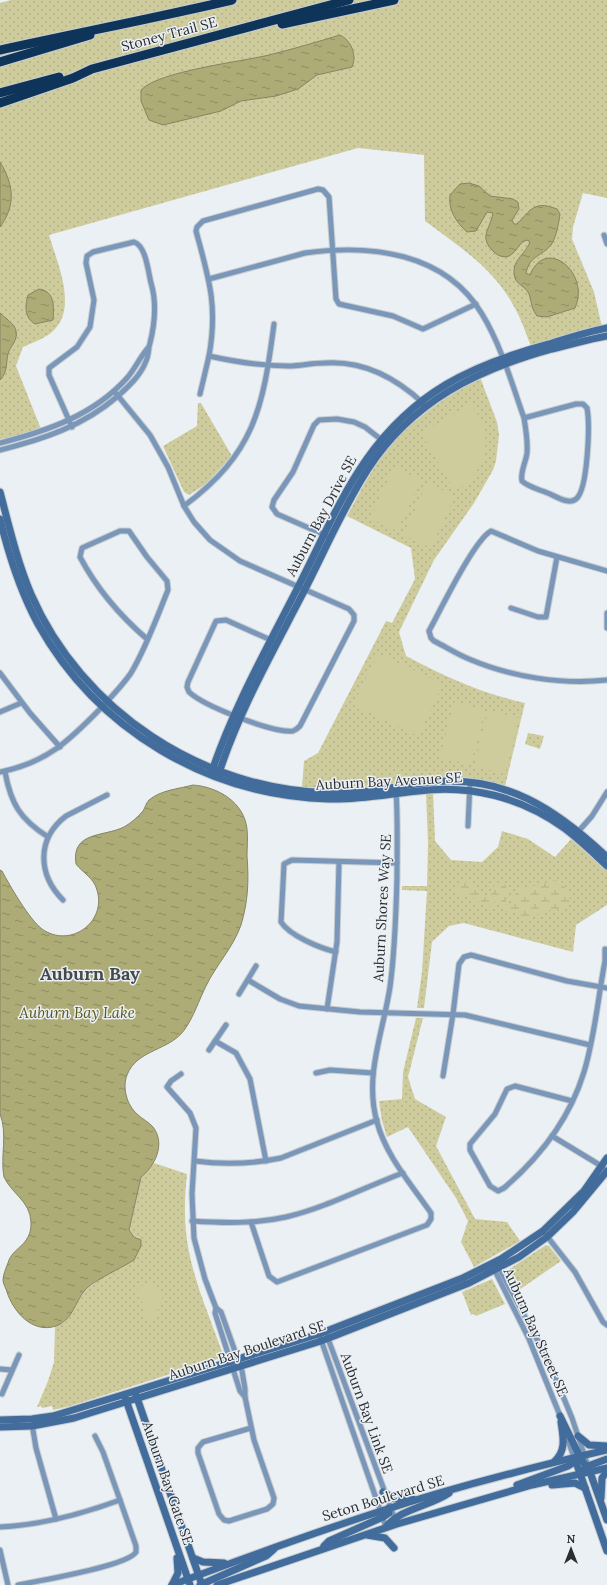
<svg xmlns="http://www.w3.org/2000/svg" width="607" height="1585" font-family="Lora,serif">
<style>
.grass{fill:url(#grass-dots)}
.wetland{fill:url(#wetland-marsh)}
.garden{fill:#cecc9d}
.water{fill:url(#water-ripples);stroke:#868561}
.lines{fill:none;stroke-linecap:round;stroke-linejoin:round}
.street-casing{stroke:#c8cdd1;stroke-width:7}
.secondary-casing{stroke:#c8cdd1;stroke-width:9}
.highway-casing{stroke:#c8cdd1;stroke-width:11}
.street{stroke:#7a97b9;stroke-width:5}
.secondary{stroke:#416c9c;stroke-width:7}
.highway{stroke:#0f345a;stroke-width:9}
.labels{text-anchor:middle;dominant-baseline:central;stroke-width:3;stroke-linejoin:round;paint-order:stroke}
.street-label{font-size:14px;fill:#2b2d2f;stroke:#ebf0f5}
.water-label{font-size:15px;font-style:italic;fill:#5c581b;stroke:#ebf0f5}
.district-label{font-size:18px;font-weight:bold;fill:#45494d;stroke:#ebf0f5}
</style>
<defs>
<pattern id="grass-dots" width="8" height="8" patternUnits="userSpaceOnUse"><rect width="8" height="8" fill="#cecc9d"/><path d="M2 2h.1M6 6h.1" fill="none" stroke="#b1b088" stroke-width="1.8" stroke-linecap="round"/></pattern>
<pattern id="wetland-marsh" width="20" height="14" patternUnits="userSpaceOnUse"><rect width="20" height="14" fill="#cecc9d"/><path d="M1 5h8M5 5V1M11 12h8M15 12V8" fill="none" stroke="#b1b088"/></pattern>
<pattern id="water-ripples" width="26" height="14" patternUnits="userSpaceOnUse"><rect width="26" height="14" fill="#adab76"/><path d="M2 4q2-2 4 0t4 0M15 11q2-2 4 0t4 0" fill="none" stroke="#8d8c61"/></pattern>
</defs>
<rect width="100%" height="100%" fill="#ebf0f5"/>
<g class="grass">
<path d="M11,0H607V198L583,193L573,227L572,239L594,292L602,327L531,346C525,331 520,316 512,303C492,267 457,245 425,221L424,155L358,148L49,235C57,262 77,306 55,329C47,338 34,342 23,347L16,366L41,429L0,440V3Z"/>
<path d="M480,377L497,422L499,435L496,461L493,470L474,503L434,560L399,632L406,656C446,677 480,693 525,703L505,786L464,777H435L361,788L302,787L304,761L318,753L386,621L392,623L415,579L411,548L347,516C356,500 364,483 374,468C400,427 439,401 480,377Z"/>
<path d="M198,403H201L232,456L206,484L189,495L184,492L163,446L197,426Z"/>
<path d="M528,733L544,736L540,749L525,744Z"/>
<path d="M426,792H433L435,841L451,860L482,862L498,847L502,831L528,839L555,857L572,838L607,870V905L576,925L573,952L464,923L449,926L432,942L424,1008H417L422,972L427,891L402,890V886H427L428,843Z"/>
<path d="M416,1018H423L408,1077L415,1099L446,1117L436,1146L475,1219L507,1222L520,1241L474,1267L461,1242L468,1221L456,1198L408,1127L387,1137L382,1121L379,1101L402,1099L403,1072Z"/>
<path d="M154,1163L187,1174C185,1193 184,1212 186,1232C190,1274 210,1317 224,1357L70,1406L53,1410L52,1406L42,1408L41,1406L37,1407L48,1381L54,1362L55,1327L65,1322L86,1289L95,1283L139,1238L135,1237L129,1230L141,1177Z"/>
<path d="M546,1245L549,1246L561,1261L519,1290L508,1270Z"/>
<path d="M492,1279L505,1304L476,1316L474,1314L471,1315L462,1292Z"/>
</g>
<path class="wetland" d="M555,880L563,883L570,898L569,905C562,911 557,909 548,910C534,913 529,928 514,912L509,914L506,913L498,901L494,902L492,906L487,907L477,902L470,894L460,895L455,889L457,885L463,881L471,882L485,898L490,895L495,884L500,882L504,884L508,889L506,901L510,906L515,894L520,890Z"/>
<g class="garden">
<path d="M470,404C496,432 488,473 455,491L423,437L425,431Z"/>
<path d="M394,467L421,480L397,531L370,518Z"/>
<path d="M427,483L455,496L431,548L403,535Z"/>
<path d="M378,653L443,684L418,736L353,705Z"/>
<path d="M454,702L485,710L471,765L440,757Z"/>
<path d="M488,710L519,718L505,774L474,766Z"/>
<path d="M149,1282L154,1284L162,1293V1298L157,1313L149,1321L146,1320L144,1305L137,1294L138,1288Z"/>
</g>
<g class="water">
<path d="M340,35C352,41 357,56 352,67L317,75L298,89L276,96L241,101L221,111L163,125L149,120L141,101V90C159,71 240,62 269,55C293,49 317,42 340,35Z"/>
<path d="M0,162C14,185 16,205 0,227Z"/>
<path d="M469,183L479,186L490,196L513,199L518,202L519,209L512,220L514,224H517C531,210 534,200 557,209L560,214C559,222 556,238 551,245C541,257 530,255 526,273L530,275C546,235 591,274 575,308L547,317L537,316C530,307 532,299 528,292C525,287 517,284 515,278C510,261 525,255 530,242L527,240C519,242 517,252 509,256C504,258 498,256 494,252C478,237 490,230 493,213L487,212L476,231L467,232C456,222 448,210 450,195L460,184Z"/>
<path d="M39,289C55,291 54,307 53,320L35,324C24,317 25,306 28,295Z"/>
<path d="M0,313C5,318 15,324 16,331C18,339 12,345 9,351C5,361 9,371 0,380Z"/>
<path d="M193,785C218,787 244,802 247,829C248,838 247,847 247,856C249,881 248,902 241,925C233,948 216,965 206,986C199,1000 194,1016 185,1029C170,1051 137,1049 127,1075C122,1088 127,1105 137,1114C142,1119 149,1122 153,1127C166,1144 155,1166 141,1177L129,1230L134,1237L141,1240V1246L134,1260C123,1267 93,1281 85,1290C75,1302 72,1321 56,1326C32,1334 13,1311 7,1292C6,1288 3,1284 3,1280C3,1275 6,1268 8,1263C12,1247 32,1246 31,1222C30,1201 12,1194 4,1177C0,1157 8,1134 0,1114V870L2,871C10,886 29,919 42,929C70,949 107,922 97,890C94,878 83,873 76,864C71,831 104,837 124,827C131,823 138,817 143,811C145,808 146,803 149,800C161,790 178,789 193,785Z"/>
</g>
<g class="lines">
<g class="street-casing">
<g id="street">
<path d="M604,235L607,244"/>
<path d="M209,279L305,253C370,244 445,252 482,314C501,345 512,384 524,418L576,404H583L587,408C590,424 588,490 576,499C569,505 557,497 550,494C541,490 528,487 522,481C520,472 526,462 527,453C528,441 526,430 524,418"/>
<path d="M114,391L150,435L168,467L184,506L194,522L210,540L240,561L349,609L354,615V621L300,726C298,728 296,730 293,731C272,733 204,706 189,692L187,687L188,682L216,621L226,620L273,641"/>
<path d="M200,394L209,356"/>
<path d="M423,403C395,377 363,360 324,363C312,363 300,366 288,366C261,366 236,362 209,356C218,306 209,279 196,231L197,227L203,221L318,189L323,190L329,197L336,299L339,304L393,316L423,329L476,304"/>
<path d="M0,443C47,431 94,415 127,378C135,369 140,357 148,348"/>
<path d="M0,450C44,439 83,426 118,396C129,386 141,375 146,361C149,355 148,349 150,343C155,323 157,303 151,283C148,271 146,246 134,242L93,252L87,256L86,263L94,300L90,327L77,347L49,368V375L72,427"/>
<path d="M184,506C255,453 263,408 274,324"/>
<path d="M327,536L277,514L272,507L274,500L293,472L314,425L319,420L337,419L354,422L365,427L383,441"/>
<path d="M607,571L538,551L491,531C474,540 440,611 429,631L431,638L434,641C446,647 457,654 469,659C511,677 562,685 607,680"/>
<path d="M511,608L538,617H546L557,557"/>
<path d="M607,613V628"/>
<path d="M0,673L30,713L60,747"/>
<path d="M0,712L21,703"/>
<path d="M0,772C46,763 69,741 101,708C111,697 122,686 131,673C146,648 157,617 168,590L167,581L147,557L129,531H120L82,548L80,557C97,589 119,615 147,639"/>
<path d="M5,772C11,804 20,819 48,837"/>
<path d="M468,826L470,783"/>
<path d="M577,833L592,816L607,792"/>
<path d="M63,900C38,875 36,839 66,816L107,795"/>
<path d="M336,952C320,948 290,936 281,922L284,864L292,860L397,863"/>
<path d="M248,980L280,999L299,1006L360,1012L465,1015L590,1045"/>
<path d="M239,994L256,966"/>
<path d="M327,1009L337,942L339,862"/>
<path d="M215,1041L236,1053L250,1079L266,1161"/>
<path d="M209,1050L226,1025"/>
<path d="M316,1073L330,1070L373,1073"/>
<path d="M181,1074L171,1081L167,1087L190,1113L196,1128L192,1194L194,1238L205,1279L216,1308L221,1312L242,1371L245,1389V1397L254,1440L274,1498L273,1504L267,1509L229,1521L224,1520L219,1514L198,1453V1448L203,1442L251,1428"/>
<path d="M443,1076L453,1014L459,964L464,957L471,955L567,981L607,988"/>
<path d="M572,1101L515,1086L507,1089L495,1114L470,1144V1150L490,1186L498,1191L504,1188C540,1157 570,1118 584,1072C595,1036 598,997 605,961V949"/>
<path d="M552,1136L603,1167"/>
<path d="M195,1161C224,1165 252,1164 281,1158L377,1120"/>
<path d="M192,1221C223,1223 255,1224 286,1217C325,1208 365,1187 403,1173"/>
<path d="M251,1222L269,1276L277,1282L427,1225L431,1219V1213C411,1184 386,1156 377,1122C364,1076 383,1033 390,987C395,951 396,915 397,878C397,849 398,820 396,790"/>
<path d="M546,1235L575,1272L603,1322L607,1325"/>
<path d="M494,1266L495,1271L529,1339L561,1418"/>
<path d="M498,1266L548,1360L572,1418L588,1466"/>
<path d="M216,1308L215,1313L240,1391L245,1397"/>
<path d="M319,1334L386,1527"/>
<path d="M327,1336L396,1522"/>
<path d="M0,1369L12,1370"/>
<path d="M2,1394L19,1355"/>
<path d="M32,1424L36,1448L56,1519"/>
<path d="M566,1435L575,1460"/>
<path d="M95,1436L103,1452L120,1500"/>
<path d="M0,1527C41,1525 82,1514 120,1500L136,1546V1552C128,1566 38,1581 18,1585"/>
<path d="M0,1550L8,1585"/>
</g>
</g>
<g class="secondary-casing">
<g id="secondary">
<path d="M0,492C9,526 17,561 31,594C82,711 202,790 330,793C364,794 397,786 432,782C505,775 556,809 607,857"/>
<path d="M0,519C9,556 20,591 38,624C97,730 209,796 329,799C359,800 388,794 418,791C469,784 521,797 564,828C579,839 593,853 607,866"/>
<path d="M212,771C233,709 266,650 296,591C319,547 338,500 366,460C414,392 471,365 549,344C568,338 587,332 607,328"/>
<path d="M218,776C238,713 271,655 301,597C323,555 342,509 368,469C413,401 476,370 552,349C570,345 589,339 607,336"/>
<path d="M136,1395L202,1585"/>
<path d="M125,1397L190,1585"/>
<path d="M560,1416L581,1459L590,1472L607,1520"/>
<path d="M0,1420L32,1419L53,1416L119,1396L319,1334L463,1278L501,1259L543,1231L584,1191L607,1158"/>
<path d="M0,1427L32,1426L74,1418L321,1341L469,1283L519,1257L547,1237L573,1212L607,1171"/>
<path d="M578,1436L589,1445L607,1446"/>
<path d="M554,1462C567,1450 563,1437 561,1422"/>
<path d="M576,1462L607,1551"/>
<path d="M584,1469L588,1466L607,1459"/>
<path d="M517,1485L568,1466L582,1457"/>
<path d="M552,1485L575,1483L585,1488"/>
<path d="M383,1492L395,1499H413"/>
<path d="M601,1498L602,1478L607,1471"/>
<path d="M386,1527C400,1509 430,1506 449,1493"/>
<path d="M367,1535L385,1538L394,1548"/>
<path d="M324,1546L329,1541L383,1517L389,1513V1508"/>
<path d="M193,1558L203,1562L224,1563"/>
<path d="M172,1585C239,1560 307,1535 375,1513C451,1488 529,1468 607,1450"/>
<path d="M172,1585L178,1573L177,1558"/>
<path d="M200,1585L266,1556L274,1549"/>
<path d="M217,1585L397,1524L532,1485L607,1468"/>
</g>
</g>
<g class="highway-casing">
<g id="highway">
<path d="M282,24L394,0"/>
<path d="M0,50C77,33 155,18 232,0"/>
<path d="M0,62L90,35"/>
<path d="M0,93L59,77"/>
<path d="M0,103L73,78L92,69L349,0"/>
</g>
</g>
<use href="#street" class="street"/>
<use href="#secondary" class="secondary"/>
<use href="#highway" class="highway"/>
</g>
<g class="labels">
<g class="street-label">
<text transform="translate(169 34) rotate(-15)">Stoney Trail SE</text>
<text transform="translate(321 516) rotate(-62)">Auburn Bay Drive SE</text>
<text transform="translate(389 781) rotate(-3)">Auburn Bay Avenue SE</text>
<text transform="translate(382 908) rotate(-87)">Auburn Shores Way SE</text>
<text transform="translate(536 1332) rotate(66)">Auburn Bay Street SE</text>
<text transform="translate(247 1350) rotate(-18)">Auburn Bay Boulevard SE</text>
<text transform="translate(367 1413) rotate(70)">Auburn Bay Link SE</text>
<text transform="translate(168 1483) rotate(71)">Auburn Bay Gate SE</text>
<text transform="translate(383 1498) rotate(-17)">Seton Boulevard SE</text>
</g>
<g class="water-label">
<text x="77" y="1012">Auburn Bay Lake</text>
</g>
<g class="district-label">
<text x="90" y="973">Auburn Bay</text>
</g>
</g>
<g transform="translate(571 1549)" stroke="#ebf0f5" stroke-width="3" paint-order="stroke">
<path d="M0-3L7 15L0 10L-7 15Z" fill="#2b2d2f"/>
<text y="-6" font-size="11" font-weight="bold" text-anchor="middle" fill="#2b2d2f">N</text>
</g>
</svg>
